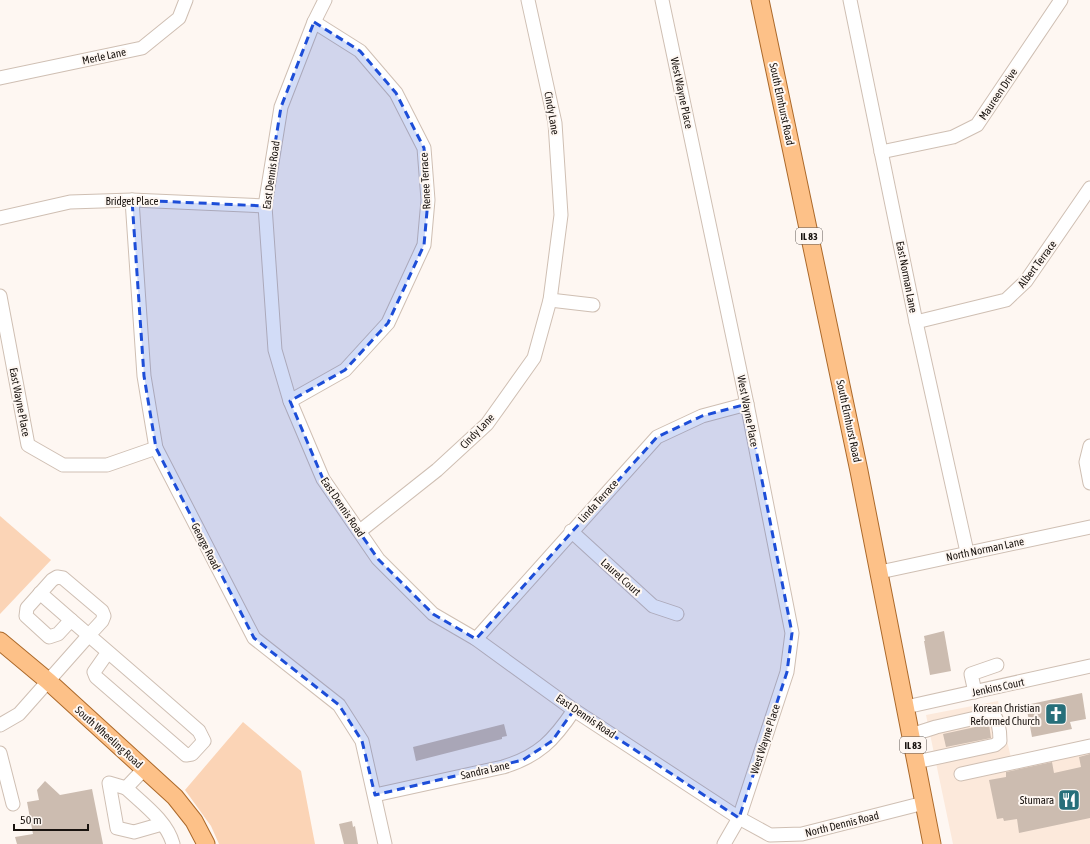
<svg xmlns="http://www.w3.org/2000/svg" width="1090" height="844" font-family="'Asap Condensed',sans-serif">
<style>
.built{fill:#fce9db}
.green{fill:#fbd4b6}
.building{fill:#ccbcb0}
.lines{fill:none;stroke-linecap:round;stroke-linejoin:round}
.minor-casing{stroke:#cfbfb3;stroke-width:15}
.major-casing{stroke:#ac692a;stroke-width:19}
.minor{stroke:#fff;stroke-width:13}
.major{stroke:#fdc188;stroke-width:17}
.marked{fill:#1d4ed8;fill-opacity:0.2;stroke:#1d4ed8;stroke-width:3;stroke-dasharray:8 5;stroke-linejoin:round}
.labels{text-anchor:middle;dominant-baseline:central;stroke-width:4;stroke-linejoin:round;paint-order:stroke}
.shield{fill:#fef7f2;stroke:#5e5753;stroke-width:1}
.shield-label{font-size:10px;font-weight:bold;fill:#19130f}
.street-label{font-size:11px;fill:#19130f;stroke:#fef7f2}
.poi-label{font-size:11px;fill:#19130f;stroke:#fef7f2;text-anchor:end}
</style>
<rect width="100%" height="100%" fill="#fef7f2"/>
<path class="built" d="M998,701L1011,758L1090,743V844H953L926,715Z"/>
<g class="green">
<path d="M0,516L51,560L0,614Z"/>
<path d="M243,722L301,771L315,844H219L211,826L185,790Z"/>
</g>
<g class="building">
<path d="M944,631L951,671L930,675L924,641H925L924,636Z"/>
<path d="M1082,693L1086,719L1070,722L1072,729L1032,737L1026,705Z"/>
<path d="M504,724L507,736L502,737V739L416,761L413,747Z"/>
<path d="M989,724L991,738L946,747L943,734Z"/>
<path d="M1090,754V818L1019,833L1017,819L1004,821L1003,818L997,819L989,780L1006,777V772L1052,762L1054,773L1081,767L1079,757Z"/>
<path d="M45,781L60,795L92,789L103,844H17L15,837L33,834L27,802L39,800L37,790Z"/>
<path d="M352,821L353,827L355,826L358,844H344L339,824Z"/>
</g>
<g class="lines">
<g class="minor-casing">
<g id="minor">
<path d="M325,0L314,22L281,107L265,206L275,350L290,401L323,479L378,559L433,614L476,639L574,710L739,818L770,835L802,834L924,803"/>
<path d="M662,0L747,404L792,633L787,672L739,818L724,844"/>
<path d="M850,0L916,322L967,552"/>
<path d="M0,78L142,48L179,18L186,0"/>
<path d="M881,152L953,137L977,125L1061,0"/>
<path d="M132,200L144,376L156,448L254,638L339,705L362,741L385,844"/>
<path d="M0,218L70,202L132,200L265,206"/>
<path d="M0,296L28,445L63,465H107L156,448"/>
<path d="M550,300L593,305"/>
<path d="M916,322L1006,300L1026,281L1090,188"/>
<path d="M290,401L345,370L388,323L424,245L428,200L424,148L396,93L360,51L314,22"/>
<path d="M1090,446L1086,462L1090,483"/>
<path d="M360,531L437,470L487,424L534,358L550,300L561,215L555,123L528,0"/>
<path d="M571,531L653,606L677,614"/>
<path d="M880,572L1090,527"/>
<path d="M40,593L71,620"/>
<path d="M476,639L657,437L702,416L747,404"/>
<path d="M975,692L971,674L997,665"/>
<path d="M906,707L1090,666"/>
<path d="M0,725L19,714L89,635L102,621L104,616L102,611L63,578L57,577L52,580L27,608L26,616L49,637L58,634L71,620C114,657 157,694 199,731L204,741L192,754L186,755L96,677L94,672L108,652"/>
<path d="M911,735L936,727L993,714C999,721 1000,732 1000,741L995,745L916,762"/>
<path d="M0,753L13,804"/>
<path d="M144,769L126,788C143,804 167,821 173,844"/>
<path d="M961,774L1090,746"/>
<path d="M126,788L109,783L117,828L134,832L162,824"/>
<path d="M375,795L503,767C539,756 554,740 574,710"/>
</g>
</g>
<g class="major-casing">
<g id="major">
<path d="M760,0L859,471L932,844"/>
<path d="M0,641L48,681L175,797L194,821L206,844"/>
</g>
</g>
<use href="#minor" class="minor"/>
<use href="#major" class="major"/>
</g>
<path class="marked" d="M314,22L360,51L396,93L424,148L428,200L424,245L388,323L345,370L290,401L323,479L378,559L433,614L476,639L657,437L702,416L747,404L792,633L787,672L739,818L574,710L552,741L523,760L375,795L362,741L339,705L254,638L156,448L144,376L132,200L265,206L281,107Z"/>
<defs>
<g id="church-square" transform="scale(1.15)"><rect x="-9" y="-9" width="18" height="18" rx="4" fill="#276f7a" stroke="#fef7f2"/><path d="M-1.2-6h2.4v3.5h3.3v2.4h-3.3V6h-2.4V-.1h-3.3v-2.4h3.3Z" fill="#fff"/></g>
<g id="restaurant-square" transform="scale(1.15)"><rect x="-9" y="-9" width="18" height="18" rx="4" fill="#276f7a" stroke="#fef7f2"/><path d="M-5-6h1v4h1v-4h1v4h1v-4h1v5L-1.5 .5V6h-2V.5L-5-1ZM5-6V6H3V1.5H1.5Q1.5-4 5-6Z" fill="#fff"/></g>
</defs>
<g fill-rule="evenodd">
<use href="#church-square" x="1056" y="714"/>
<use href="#restaurant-square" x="1069" y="800"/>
</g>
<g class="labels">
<g class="shield">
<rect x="796" y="228" width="26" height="16" rx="3"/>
<rect x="900" y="737" width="26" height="16" rx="3"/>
</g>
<g class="shield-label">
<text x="809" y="236">IL 83</text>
<text x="913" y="745">IL 83</text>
</g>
<g class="street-label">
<text transform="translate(104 56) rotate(-12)">Merle Lane</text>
<text transform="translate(682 93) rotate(78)">West Wayne Place</text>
<text transform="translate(998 94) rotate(-56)">Maureen Drive</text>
<text transform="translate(782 104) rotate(78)">South Elmhurst Road</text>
<text transform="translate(552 113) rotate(80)">Cindy Lane</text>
<text transform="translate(271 175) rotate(-82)">East Dennis Road</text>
<text transform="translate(425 181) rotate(-93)">Renee Terrace</text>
<text x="132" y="201">Bridget Place</text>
<text transform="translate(1037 264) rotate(-53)">Albert Terrace</text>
<text transform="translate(907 277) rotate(79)">East Norman Lane</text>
<text transform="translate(20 402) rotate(79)">East Wayne Place</text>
<text transform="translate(748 411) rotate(79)">West Wayne Place</text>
<text transform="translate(849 421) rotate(78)">South Elmhurst Road</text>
<text transform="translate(477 431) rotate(-46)">Cindy Lane</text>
<text transform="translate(598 501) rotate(-48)">Linda Terrace</text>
<text transform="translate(343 507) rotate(56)">East Dennis Road</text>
<text transform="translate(206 546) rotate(63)">George Road</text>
<text transform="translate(985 549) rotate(-12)">North Norman Lane</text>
<text transform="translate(621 577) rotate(42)">Laurel Court</text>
<text transform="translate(998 687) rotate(-12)">Jenkins Court</text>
<text transform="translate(586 716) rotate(34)">East Dennis Road</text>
<text transform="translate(109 737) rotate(42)">South Wheeling Road</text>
<text transform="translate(765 739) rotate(-72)">West Wayne Place</text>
<text transform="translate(485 770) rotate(-13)">Sandra Lane</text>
<text transform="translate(842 824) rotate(-14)">North Dennis Road</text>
</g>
<g class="poi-label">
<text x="1040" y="708">Korean Christian<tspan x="1040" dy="13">Reformed Church</tspan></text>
<text x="1054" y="800">Stumara</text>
</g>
</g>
<path d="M14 824v6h74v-6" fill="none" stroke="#19130f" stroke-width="2"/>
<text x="20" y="824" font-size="12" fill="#19130f" stroke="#fef7f2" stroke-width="3" paint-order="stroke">50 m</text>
</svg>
